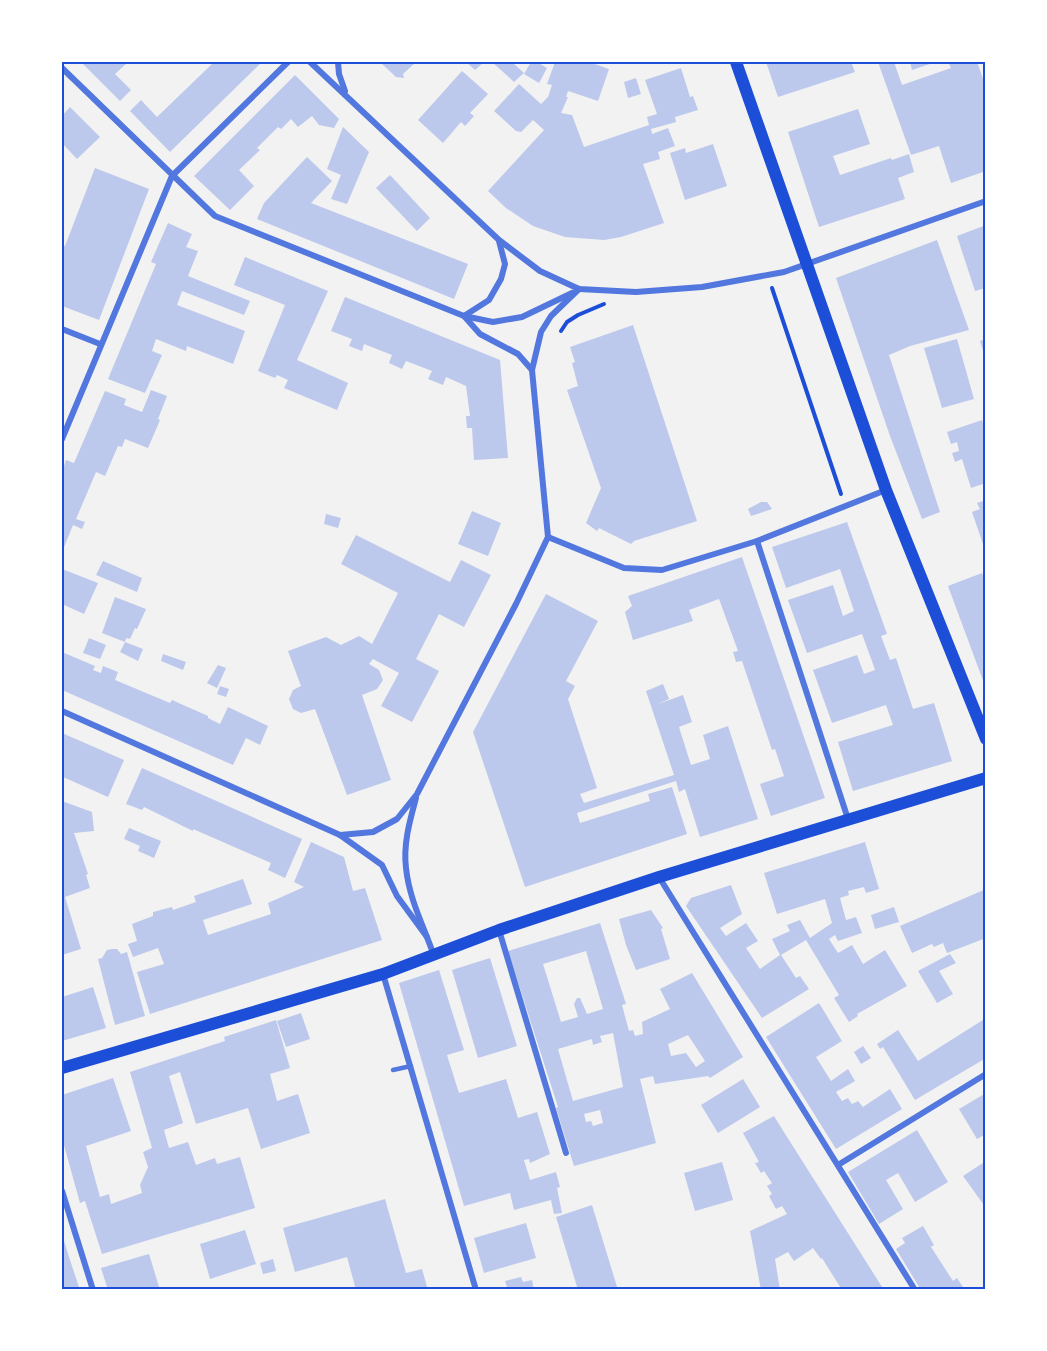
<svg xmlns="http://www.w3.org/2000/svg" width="1047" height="1351" font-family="Poppins,sans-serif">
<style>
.building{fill:#bdc9ec;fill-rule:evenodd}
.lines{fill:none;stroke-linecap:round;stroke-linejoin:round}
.path{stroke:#1d4ed8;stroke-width:4}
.service{stroke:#5277de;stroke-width:4.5}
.minor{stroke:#5277de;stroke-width:6}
.secondary{stroke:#1d4ed8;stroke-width:12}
.neatline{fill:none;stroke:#1d4ed8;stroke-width:2}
</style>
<rect width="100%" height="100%" fill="#f2f2f2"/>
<g class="building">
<path d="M81,62H128L115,74L131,90L120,101Z"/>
<path d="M214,62H262L170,152L130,111L141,100L157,117Z"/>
<path d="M380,62H416L403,74L404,78L396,77Z"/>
<path d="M466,62H484L475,70Z"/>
<path d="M492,62H512L524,73L514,82Z"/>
<path d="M531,62H537L547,68L539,83L524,74Z"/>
<path d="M555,62H589L609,69L598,101L568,91L566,97H568L561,113L572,115L584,147L649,125L647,117L657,114L645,80L681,68L690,97L693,96L698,110L675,117L676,122L651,129L652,134L668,128L675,146L658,152L660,159L643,164L664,223L621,237L604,240L565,237L533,226L506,208L488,191L544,130L533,120L521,132L516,131L494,111L519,84L541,104L548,97L552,85L547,84Z"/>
<path d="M766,62H851L855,72L778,97Z"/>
<path d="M878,62H894L902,85L951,68L948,62H977L986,87V171L951,183L939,146L911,155Z"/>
<path d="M910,62H936L912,70Z"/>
<path d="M462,71L488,94L470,113L474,116L465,126L461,122L443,143L418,120Z"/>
<path d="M295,75L339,119L334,128L319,125L312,116L298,127L291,119L281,129L278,127L257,148L260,150L239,170L254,186L230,210L194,176Z"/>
<path d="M636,78L641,94L628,98L624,82Z"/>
<path d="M70,107L100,137L77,159L62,143V116Z"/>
<path d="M858,109L870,144L833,156L840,175L891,158L892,160L909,154L914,172L898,178L905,199L819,227L788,132Z"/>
<path d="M343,127L369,152L347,204L331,199L341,175L327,169Z"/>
<path d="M713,144L727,186L685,200L670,153L685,148L686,153Z"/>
<path d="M307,157L332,181L311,203L468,264L454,299L257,219L264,203Z"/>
<path d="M95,168L149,189L99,320L62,306V245L65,246Z"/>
<path d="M390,175L430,218L417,231L376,188Z"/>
<path d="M168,223L192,234L186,247L198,251L188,276L250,301L244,315L182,291L177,305L245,331L233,364L187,346L186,351L156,339L152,351L162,355L145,393L108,379L156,264L151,262Z"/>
<path d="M986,225V288L975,291L957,236Z"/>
<path d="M937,240L969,330L910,346L889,355L940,512L922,519L890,436L836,278Z"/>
<path d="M245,257L328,291L297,360L348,383L337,410L284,388L288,380L277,375L275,378L258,371L285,305L234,285Z"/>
<path d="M345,297L500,360L508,458L474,460L472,428H467L466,416H470L466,386L446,377L443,385L428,379L432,371L406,361L402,369L389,363L392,355L364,344L362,351L349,346L352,339L331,331Z"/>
<path d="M633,325L697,521L634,541L631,544L599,528L597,531L586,523L601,488L567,390L578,386L572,363L575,362L570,347Z"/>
<path d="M957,339L974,399L942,408L924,348Z"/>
<path d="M986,339V357H985L980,341Z"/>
<path d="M151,390L167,396L158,419L160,420L148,448L125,439L122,447L118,446L105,476L96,472L76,519L85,522L82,529L73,525L62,552V472L66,460L74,463L105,391L126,399L124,405L142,412Z"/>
<path d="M982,420L986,430V483L971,488L962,459L955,462L952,453L959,451L957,442L951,444L947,432Z"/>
<path d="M986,500V550H985L972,512L980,509L977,503Z"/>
<path d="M761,502H767L772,509L751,516L748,509Z"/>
<path d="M472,511L501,523L488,556L458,544Z"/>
<path d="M326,514L341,518L338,528L324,524Z"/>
<path d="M847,522L887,634L881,636L890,660L896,658L913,709L934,703L952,761L853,791L838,742L893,725L886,705L832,723L813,670L857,655L864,674L875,670L873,664L862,634L807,653L788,600L833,585L843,616L854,611L840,569L786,588L772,547Z"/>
<path d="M356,535L450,582L461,560L491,575L464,627L439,614L416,659L439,671L412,722L381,706L399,673L373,659L369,664L379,670L383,680L377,689L362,695L391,780L347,795L315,709L301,713L293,709L289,699L293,690L301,686L288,651L326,637L341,645L359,636L372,644L398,593L341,564Z"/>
<path d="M742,557L825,798L771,816L760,784L784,776L775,749L772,750L742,661L736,662L733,652L738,651L719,599L689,610L693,621L633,640L625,612L632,606L628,596Z"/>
<path d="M103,561L142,578L137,592L96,575Z"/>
<path d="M62,569L98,583L84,614L62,604Z"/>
<path d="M982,573L986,583L985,686L948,586Z"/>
<path d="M546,594L598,621L566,681L575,686L568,699L597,788L580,794L584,803L674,775L646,691L663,684L669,699L658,704L683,695L692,722L679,727L691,765L710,759L703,735L728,726L758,819L700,837L685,789L679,792L676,781L577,813L580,823L650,801L648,794L672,787L687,834L525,887L473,732Z"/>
<path d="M115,597L146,609L137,629L135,628L130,639L126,638L125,642L102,633Z"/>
<path d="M89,638L106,645L100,659L83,653Z"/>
<path d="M125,642L143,649L138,661L120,652Z"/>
<path d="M62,652L95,666L93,670L101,673L103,666L118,672L115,680L170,703L172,700L208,716V718L220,724L228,707L268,726L260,745L246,738L233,765L62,690Z"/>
<path d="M163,654L186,662L183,670L161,661Z"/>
<path d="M218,665L226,668L217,688L207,683Z"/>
<path d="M220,686L229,689L226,697L217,694Z"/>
<path d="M62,733L124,760L108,797L63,777Z"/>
<path d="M142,768L302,839L285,878L268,870L271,863L193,829V831L144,807L142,810L126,804Z"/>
<path d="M62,801L92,812L94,831L74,833L88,874L86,875L90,888L65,897L81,949L62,955Z"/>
<path d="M129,828L161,841L154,858L138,851L140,846L124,839Z"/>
<path d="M311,842L344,857L353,891L365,888L382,940L150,1014L137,972L164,964L158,948L133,957L128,944L137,941L132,924L153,916V912L172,907L173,910L196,902L194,896L243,879L252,904L203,920L208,935L271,914L268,903L304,887L294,882Z"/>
<path d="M865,842L879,889L866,893L864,887L848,891L849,895L840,898L846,920L856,917L862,933L838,941L835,935L829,939L838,953L852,945L863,964L885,950L907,986L857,1014L858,1016L849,1022L834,998L839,995L806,940L781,955L796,978L800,976L809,989L762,1018L686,906L691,898L731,885L742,914L720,928L726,936L746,923L758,941L746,948L760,969L780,955L772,939L790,931L787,925L800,920L810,938L832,923L825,899L777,914L764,873Z"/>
<path d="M986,889V938L947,953L943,943L934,947L932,944L912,953L900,926Z"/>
<path d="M894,907L899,922L875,929L871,915Z"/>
<path d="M651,910L663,928L661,929L670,959L636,970L626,945L619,919Z"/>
<path d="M600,923L626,1004L622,1005L629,1031L633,1030L635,1036L643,1034L642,1022L670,1009L660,989L692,973L743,1057L710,1078L708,1076L655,1084L653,1076L640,1079L656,1143L574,1166L556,1108L558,1107L508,951ZM586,951L603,1009L587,1014L580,998H577L574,1004L578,1017L561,1022L543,964ZM613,1033L623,1087L573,1101L558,1049L592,1039L593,1045L602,1042L600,1036ZM688,1035L705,1061L696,1067L686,1053L671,1056L668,1044ZM600,1110L603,1123L593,1126L591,1121L586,1122L584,1114Z"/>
<path d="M112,949H117L121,954L127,952L145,1016L115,1025L98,959L102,958L107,950Z"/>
<path d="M950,954L956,963L939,971L953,994L937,1003L918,971Z"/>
<path d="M490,958L517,1046L478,1058L452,970Z"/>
<path d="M439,970L464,1050L447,1055L459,1093L506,1079L518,1118L537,1112L550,1154L530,1163L529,1159L524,1160L530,1180L556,1172L560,1187L557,1188L562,1213L554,1214L551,1200L514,1210L510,1193L464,1206L399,983Z"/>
<path d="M93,987L106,1028L62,1041V997Z"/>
<path d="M819,1003L842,1041L816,1057L831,1081L848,1069L855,1081L836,1092L842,1101L848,1098L852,1104L858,1101L863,1107L890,1089L902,1109L836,1149L766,1037Z"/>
<path d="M301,1013L310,1039L286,1047L277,1021Z"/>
<path d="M986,1018V1058L915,1100L883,1047L880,1049L877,1044L898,1030L918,1061Z"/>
<path d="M276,1020L290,1068L270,1074L277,1101L298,1094L310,1133L261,1149L248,1108L196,1124L180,1072L169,1076L183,1123L164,1130L169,1148L188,1142L196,1165L215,1158L217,1164L240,1157L255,1208L102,1254L85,1201L80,1203L62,1138V1095L113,1078L131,1131L86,1146L100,1197L109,1194L111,1204L142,1193L140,1185L148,1167L143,1152L152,1148L130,1072L225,1041L224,1037Z"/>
<path d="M863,1046L871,1058L861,1064L854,1052Z"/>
<path d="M743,1079L760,1107L718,1133L701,1105Z"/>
<path d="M986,1093V1134L977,1139L959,1109Z"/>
<path d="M774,1116L782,1129L884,1290H842L822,1258L821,1259L813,1248L794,1261L788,1252L775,1259L780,1290H761L750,1231L787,1214L782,1206L776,1209L769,1196L772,1194L767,1186L772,1183L764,1171L761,1173L755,1163L759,1162L743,1133Z"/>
<path d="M917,1130L948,1182L915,1202L898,1173L886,1180L903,1209L879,1224L848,1172Z"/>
<path d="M986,1161V1208L963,1176Z"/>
<path d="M722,1162L733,1200L695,1211L684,1173Z"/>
<path d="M385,1199L406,1273L422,1269L428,1290H356L347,1257L295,1272L283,1228Z"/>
<path d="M592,1205L618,1290H578L556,1217Z"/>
<path d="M526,1223L536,1258L484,1273L474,1238Z"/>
<path d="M923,1226L934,1245L931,1247L953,1281L957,1278L965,1290H921L896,1249L905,1243L902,1238Z"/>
<path d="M245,1230L256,1264L210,1279L200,1244Z"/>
<path d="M62,1234L69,1257L80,1290H62Z"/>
<path d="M149,1254L160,1290H108L101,1268Z"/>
<path d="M273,1259L276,1271L263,1274L260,1263Z"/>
<path d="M521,1277L523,1282L532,1280L534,1290H501L507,1287L505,1281Z"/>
</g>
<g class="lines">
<g class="path">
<path d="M772,288L841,494"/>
<path d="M561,331L567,322L578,315L604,304"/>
</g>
<path class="service" d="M393,1070L411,1066"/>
<g class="minor">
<path d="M310,62L499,240L540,271L579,289L636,292L702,287L784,272L986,201"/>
<path d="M338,62L339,74L345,91"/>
<path d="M62,68L215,216L464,316L493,322L522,317L572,293"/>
<path d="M499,241L505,264L501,279L489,300L464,316L480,334L518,354L532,370"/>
<path d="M62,329L100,344"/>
<path d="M62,439L172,176L288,62"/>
<path d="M548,537L624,568L662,570L757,541L886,490"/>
<path d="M757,541L848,819"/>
<path d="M62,711L340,835L382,865L397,896L427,937"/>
<path d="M416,798C410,820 403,844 406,868C409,898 423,925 433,953"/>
<path d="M340,835L373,832L397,819L417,794L516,604L548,537L532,370L541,332L551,316L579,289"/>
<path d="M659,877L915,1290"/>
<path d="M499,930L566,1153"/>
<path d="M383,974L476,1290"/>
<path d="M838,1165L986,1074"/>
<path d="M62,1191L93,1290"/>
</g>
<g class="secondary">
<path d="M736,62L886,490L986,739"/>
<path d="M62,1068L383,974L499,930L659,877L986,778"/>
</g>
</g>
<rect width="1047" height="1351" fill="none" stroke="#ffffff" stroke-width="126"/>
<rect x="63" y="63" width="921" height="1225" class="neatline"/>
</svg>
